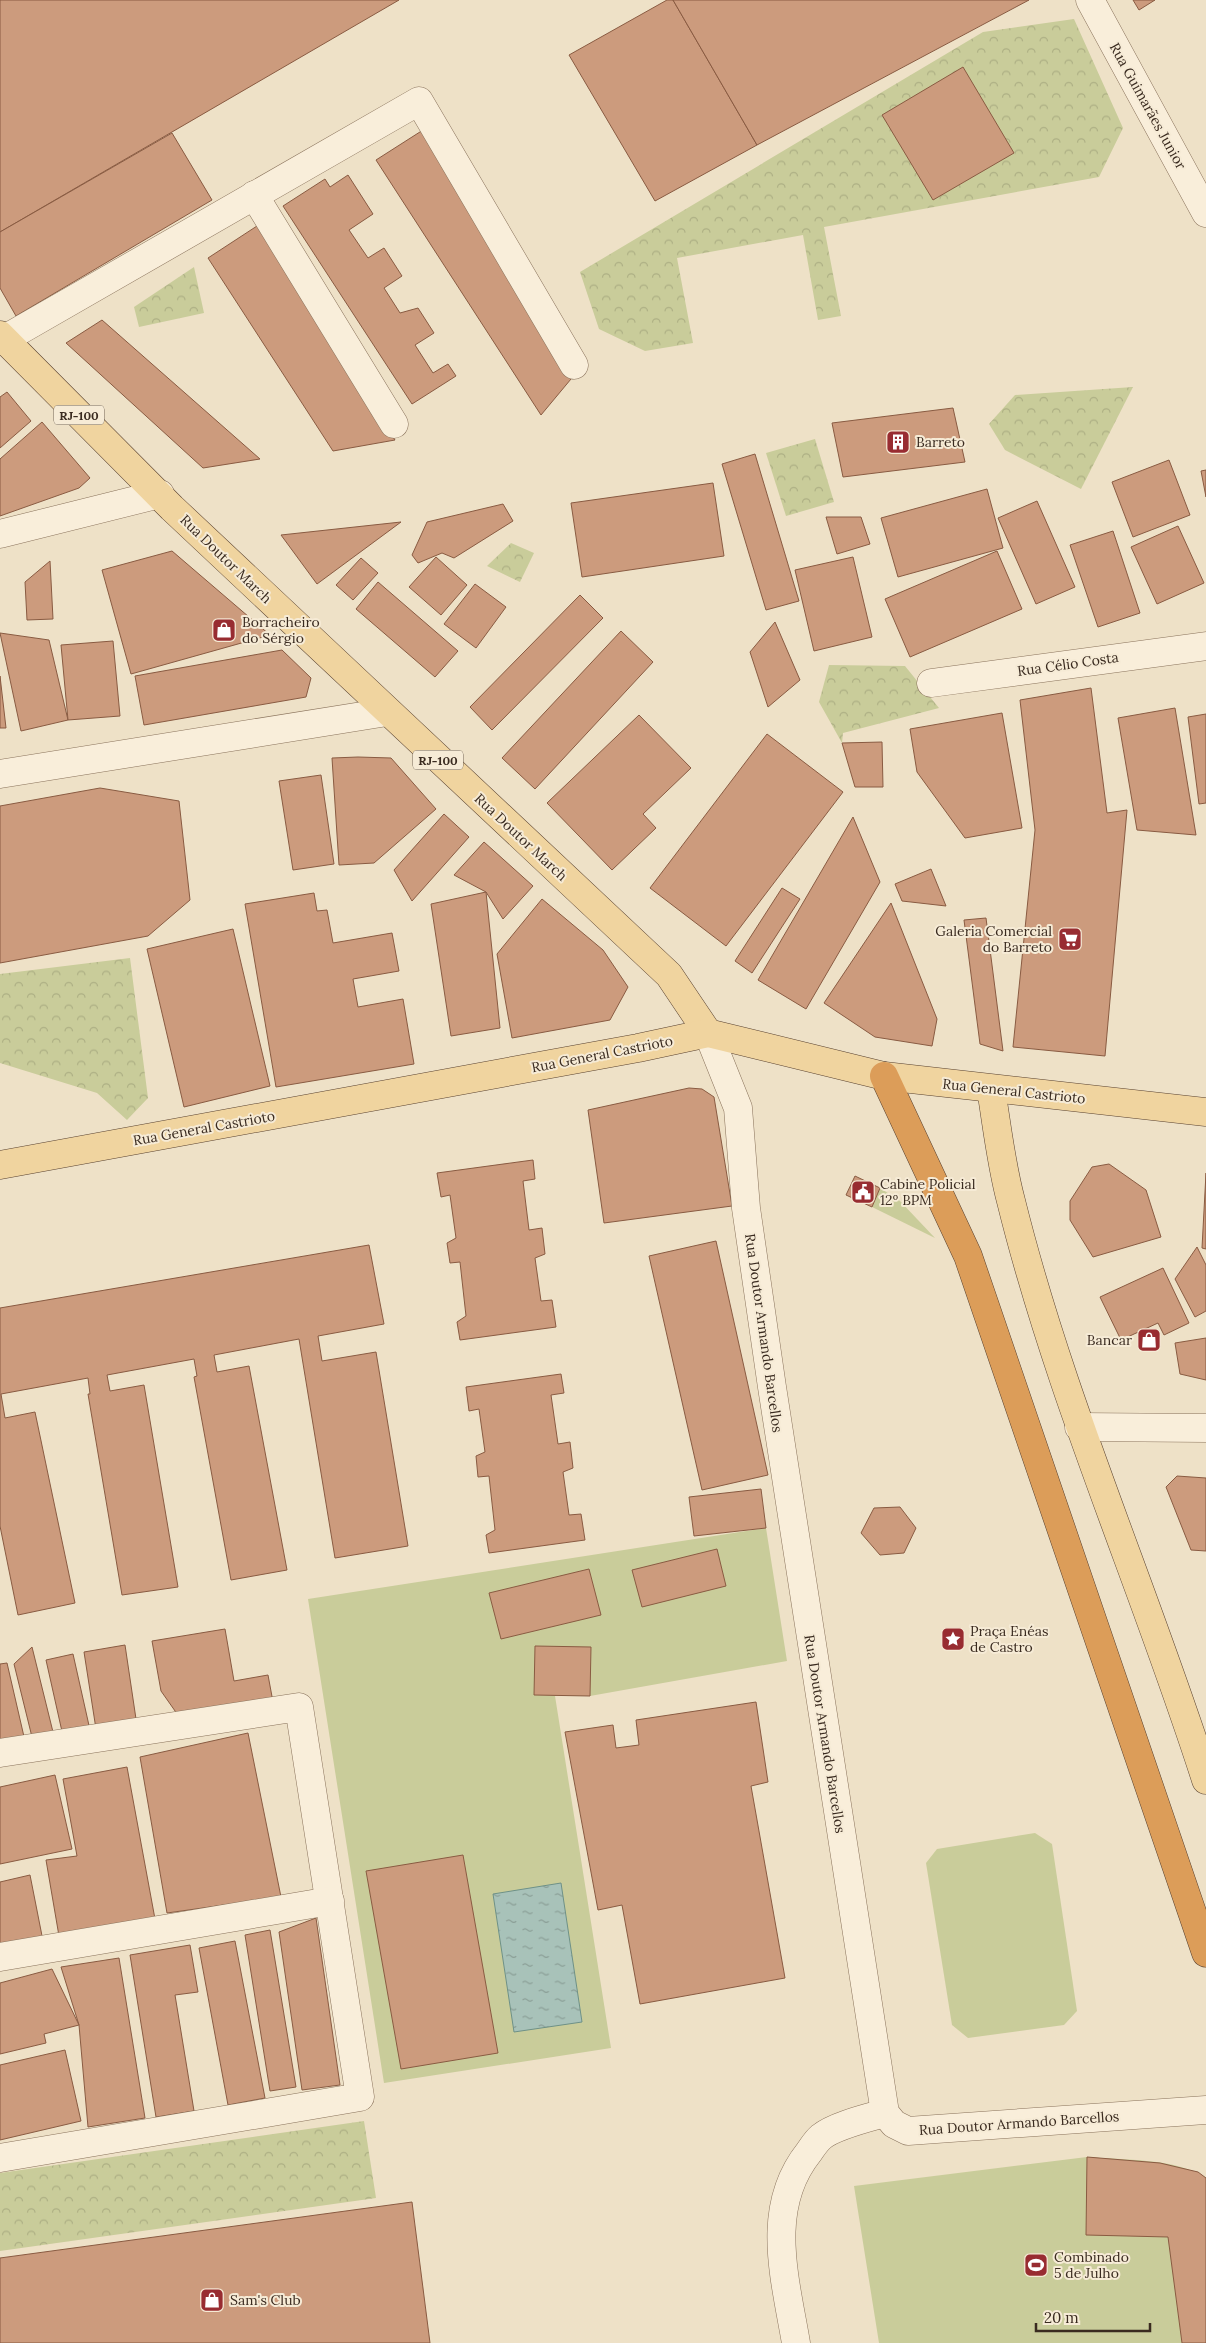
<svg xmlns="http://www.w3.org/2000/svg" width="1206" height="2343" font-family="Lora,serif">
<style>
.forest{fill:url(#forest-crowns)}
.garden{fill:#c9cc9a}
.water{fill:url(#water-ripples);stroke:#6e9187}
.building{fill:#cc9b7d;stroke:#895b42}
.lines{fill:none;stroke-linecap:round;stroke-linejoin:round}
.minor-casing{stroke:#8a735c;stroke-width:29}
.major-casing{stroke:#584130;stroke-width:29}
.highway-casing{stroke:#584130;stroke-width:29}
.minor{stroke:#f9eeda;stroke-width:28}
.major{stroke:#f0d49f;stroke-width:28}
.highway{stroke:#dc9d59;stroke-width:28}
.labels{text-anchor:middle;dominant-baseline:central;stroke-width:4;stroke-linejoin:round;paint-order:stroke}
.shield{fill:#f6ebd6;stroke:#726557;stroke-width:1}
.shield-label{font-size:12px;font-weight:bold;fill:#3a2b20}
.street-label{font-size:14px;fill:#3a2b20;stroke:#f6ebd6}
.poi-label{font-size:14px;fill:#3a2b20;stroke:#f6ebd6;text-anchor:start}
</style>
<defs>
<pattern id="forest-crowns" width="20" height="18" patternUnits="userSpaceOnUse" patternTransform="scale(1.25)"><rect width="20" height="18" fill="#c9cc9a"/><path d="M2 6a3 3 0 1 1 6 0M12 15a3 3 0 1 1 6 0" fill="none" stroke="#adaf84"/></pattern>
<pattern id="water-ripples" width="26" height="14" patternUnits="userSpaceOnUse" patternTransform="scale(1.25)"><rect width="26" height="14" fill="#a8c2b9"/><path d="M2 4q2-2 4 0t4 0M15 11q2-2 4 0t4 0" fill="none" stroke="#8a9e96"/></pattern>
</defs>
<rect width="100%" height="100%" fill="#eee1c7"/>
<g class="forest">
<path d="M1074,19L1123,128L1099,177L824,227L841,316L818,320L803,235L677,258L693,343L645,351L599,329L580,272L983,32Z"/>
<path d="M194,267L204,313L139,327L134,307Z"/>
<path d="M1133,387L1081,489L1005,450L989,424L1015,395Z"/>
<path d="M815,439L834,502L786,516L766,453Z"/>
<path d="M511,543L534,553L520,582L487,566Z"/>
<path d="M829,665L905,666L939,708L843,733L842,743L819,702Z"/>
<path d="M130,958L148,1098L127,1120L97,1093L0,1063V974Z"/>
<path d="M364,2121L376,2198L0,2251V2173Z"/>
</g>
<g class="garden">
<path d="M880,1188L900,1201L935,1238L872,1207Z"/>
<path d="M766,1528L787,1661L590,1696H555L611,2048L384,2083L308,1599Z"/>
<path d="M1035,1833L1052,1844L1077,2011L1064,2025L968,2038L952,2025L926,1863L937,1849Z"/>
<path d="M1087,2157C1122,2160 1177,2158 1206,2178V2343H879L854,2186Z"/>
</g>
<path class="water" d="M561,1883L582,2022L514,2032L493,1894Z"/>
<g class="building">
<path d="M0,0H399L0,232Z"/>
<path d="M667,0H673L757,145L655,201L569,55Z"/>
<path d="M673,0H1029L757,145Z"/>
<path d="M1133,0H1155L1139,10Z"/>
<path d="M963,67L1014,153L933,200L882,115Z"/>
<path d="M423,130L571,379L541,415L376,160Z"/>
<path d="M172,133L212,200L16,316L0,288V232Z"/>
<path d="M348,175L373,214L349,230L368,258L384,248L402,276L384,288L400,313L418,308L434,333L415,345L433,373L448,364L456,376L412,404L283,206L325,179L330,187Z"/>
<path d="M257,226L395,440L333,451L208,258Z"/>
<path d="M102,320L260,459L203,468L66,343Z"/>
<path d="M7,392L31,421L0,448V397Z"/>
<path d="M953,408L965,462L843,477L832,423Z"/>
<path d="M42,422L90,478L79,488L0,516V459Z"/>
<path d="M755,454L799,601L766,610L722,464Z"/>
<path d="M1169,460L1190,515L1133,537L1112,482Z"/>
<path d="M1206,470V497L1201,471Z"/>
<path d="M713,483L724,556L582,577L571,503Z"/>
<path d="M987,489L1003,548L898,577L881,518Z"/>
<path d="M1037,501L1075,587L1036,604L998,518Z"/>
<path d="M503,504L513,521L454,558L442,553L418,563L412,555L427,522Z"/>
<path d="M826,517H861L870,544L837,554Z"/>
<path d="M401,522L317,584L281,535Z"/>
<path d="M1178,526L1204,583L1157,604L1131,547Z"/>
<path d="M1113,531L1140,613L1098,627L1070,545Z"/>
<path d="M172,551L270,635L131,674L102,570Z"/>
<path d="M997,551L1022,609L910,657L885,599Z"/>
<path d="M436,557L467,585L441,615L409,587Z"/>
<path d="M853,557L872,637L814,651L795,570Z"/>
<path d="M361,558L378,573L353,600L336,585Z"/>
<path d="M50,561L53,619L27,620L25,582Z"/>
<path d="M378,582L458,651L435,677L356,609Z"/>
<path d="M475,584L506,607L476,648L444,624Z"/>
<path d="M580,595L603,618L492,730L470,707Z"/>
<path d="M775,622L800,680L768,707L750,652Z"/>
<path d="M621,631L653,662L535,789L502,758Z"/>
<path d="M0,633L49,640L68,720L21,731Z"/>
<path d="M113,641L120,716L68,720L61,645Z"/>
<path d="M282,650L311,678L306,697L144,725L135,676Z"/>
<path d="M0,676L6,728H0Z"/>
<path d="M1091,688L1107,813L1127,810L1105,1056L1013,1047L1035,830L1020,700Z"/>
<path d="M1175,708L1196,835L1137,830L1118,718Z"/>
<path d="M1002,713L1022,828L965,838L917,772L910,729Z"/>
<path d="M1206,714V803L1199,804L1188,717Z"/>
<path d="M639,715L691,768L643,814L656,828L612,870L547,803Z"/>
<path d="M767,734L843,792L726,946L650,888Z"/>
<path d="M882,742L883,787H855L842,743Z"/>
<path d="M358,757L391,758L436,809L374,863L339,865L332,758Z"/>
<path d="M321,775L334,864L293,870L279,781Z"/>
<path d="M100,788L179,801L190,900L148,936L0,963V806Z"/>
<path d="M444,814L469,837L412,901L394,870Z"/>
<path d="M853,817L880,882L806,1009L758,980Z"/>
<path d="M484,842L533,886L503,919L486,892L454,875Z"/>
<path d="M931,869L946,906L902,901L895,884Z"/>
<path d="M782,888L800,899L752,973L735,961Z"/>
<path d="M486,892L500,1028L451,1036L431,904Z"/>
<path d="M314,893L317,911L327,910L333,943L392,933L399,971L353,979L358,1007L403,999L414,1064L276,1087L245,904Z"/>
<path d="M542,899L603,950L628,987L610,1020L512,1038L497,954Z"/>
<path d="M891,903L937,1019L932,1046L875,1037L824,1003Z"/>
<path d="M986,918L1003,1051L980,1044L964,920Z"/>
<path d="M233,929L270,1086L184,1107L147,949Z"/>
<path d="M689,1088L702,1089L714,1097L732,1206L604,1223L588,1110Z"/>
<path d="M533,1160L535,1179L523,1181L529,1230L542,1228L545,1254L535,1258L541,1301L552,1300L556,1327L460,1340L457,1322L466,1316L460,1262L450,1263L447,1243L456,1238L450,1195L441,1197L437,1173Z"/>
<path d="M1109,1164L1146,1190L1161,1237L1093,1257L1070,1220V1201L1092,1167Z"/>
<path d="M1206,1173V1249L1202,1248Z"/>
<path d="M855,1176L880,1188L872,1207L846,1195Z"/>
<path d="M716,1241L768,1475L702,1490L649,1256Z"/>
<path d="M369,1245L384,1324L318,1336L322,1361L376,1352L408,1546L335,1558L299,1339L214,1355L217,1372L249,1366L287,1570L231,1580L194,1377L197,1376L194,1359L107,1375L110,1391L144,1385L178,1587L122,1595L88,1394H90L88,1378L1,1394L5,1418L35,1412L75,1603L18,1615L0,1526V1308Z"/>
<path d="M1197,1247L1206,1265V1311L1195,1317L1175,1279Z"/>
<path d="M1163,1268L1189,1323L1164,1335L1158,1323L1121,1340L1100,1297Z"/>
<path d="M1206,1338V1380L1180,1374L1175,1343Z"/>
<path d="M561,1374L564,1393L551,1395L558,1444L570,1442L573,1468L563,1472L569,1515L581,1514L585,1540L489,1553L486,1535L495,1530L489,1476L478,1477L476,1456L485,1452L479,1409L469,1411L466,1387Z"/>
<path d="M1177,1476L1206,1478V1551L1191,1550L1166,1487Z"/>
<path d="M761,1489L766,1528L694,1536L689,1497Z"/>
<path d="M900,1507L916,1528L904,1553L880,1555L861,1533L874,1508Z"/>
<path d="M717,1549L726,1586L642,1607L632,1570Z"/>
<path d="M589,1569L601,1615L501,1639L489,1593Z"/>
<path d="M225,1629L234,1681L268,1675L273,1702L180,1718L161,1691L152,1641Z"/>
<path d="M125,1645L136,1719L96,1729L84,1652Z"/>
<path d="M535,1646L591,1647L590,1696L534,1695Z"/>
<path d="M32,1647L53,1732L32,1737L14,1664Z"/>
<path d="M73,1654L90,1730L63,1736L46,1660Z"/>
<path d="M7,1663L25,1741L0,1746V1664Z"/>
<path d="M756,1702L768,1782L751,1786L785,1978L640,2004L622,1905L598,1910L565,1732L613,1725L616,1748L639,1745L636,1720Z"/>
<path d="M248,1733L281,1897L167,1913L140,1757Z"/>
<path d="M127,1767L155,1919L59,1936L46,1860L77,1856L63,1779Z"/>
<path d="M55,1775L72,1849L0,1864V1787Z"/>
<path d="M463,1855L498,2053L401,2069L366,1871Z"/>
<path d="M30,1875L45,1951L0,1953V1882Z"/>
<path d="M316,1918L340,2085L302,2090L279,1932Z"/>
<path d="M270,1930L296,2087L270,2091L245,1935Z"/>
<path d="M235,1941L265,2098L228,2105L199,1948Z"/>
<path d="M190,1945L198,1992L175,1995L194,2111L156,2117L130,1955Z"/>
<path d="M119,1958L145,2118L88,2127L79,2025L61,1967Z"/>
<path d="M52,1969L79,2025L44,2034L46,2043L0,2054V1983Z"/>
<path d="M65,2050L81,2121L0,2140V2065Z"/>
<path d="M1087,2157L1160,2163L1198,2172L1206,2178V2343H1182L1168,2237L1086,2235Z"/>
<path d="M412,2202L430,2343H0V2258Z"/>
</g>
<g class="lines">
<g class="minor-casing">
<g id="minor">
<path d="M1090,0L1206,213"/>
<path d="M254,195L394,424"/>
<path d="M3,340L419,101L574,365"/>
<path d="M0,534L160,494"/>
<path d="M931,683L1206,646"/>
<path d="M0,774L387,712"/>
<path d="M708,1033L738,1108L746,1208L772,1387L885,2113L894,2124L908,2131L1206,2110"/>
<path d="M1079,1427L1206,1428"/>
<path d="M0,1753L299,1707L360,2097L0,2158"/>
<path d="M0,1957L330,1901"/>
<path d="M796,2343C785,2278 764,2208 809,2152C812,2148 816,2141 821,2137C834,2126 867,2118 885,2113"/>
</g>
</g>
<g class="major-casing">
<g id="major">
<path d="M0,335L172,508L669,975L708,1033"/>
<path d="M991,1089C997,1126 1001,1164 1011,1201C1060,1399 1144,1586 1206,1780"/>
<path d="M0,1165L638,1048L708,1033L884,1076L1206,1112"/>
</g>
</g>
<g class="highway-casing">
<path id="highway" d="M884,1076L968,1256L1206,1953"/>
</g>
<use href="#minor" class="minor"/>
<use href="#major" class="major"/>
<use href="#highway" class="highway"/>
</g>
<defs>
<g id="building-square" transform="scale(1.25)"><rect x="-9" y="-9" width="18" height="18" rx="4" fill="#982c31" stroke="#f6ebd6"/><path d="M-4-6H4V6H1V3H-1V6H-4ZM-2.5-4.3h1.7v1.8h-1.7ZM.8-4.3h1.7v1.8H.8ZM-2.5-1h1.7V.8h-1.7ZM.8-1h1.7V.8H.8Z" fill="#fff"/></g>
<g id="shop-square" transform="scale(1.25)"><rect x="-9" y="-9" width="18" height="18" rx="4" fill="#982c31" stroke="#f6ebd6"/><path d="M-5-2.5h2.3a2.7 3.5 0 0 1 5.4 0H5L5.5 6h-11ZM-1.5-2.5h3a1.5 2.3 0 0 0-3 0Z" fill="#fff"/></g>
<g id="supermarket-square" transform="scale(1.25)"><rect x="-9" y="-9" width="18" height="18" rx="4" fill="#982c31" stroke="#f6ebd6"/><path d="M-6-5.5h2.5l.6 2H6L4.5 2H-2.5L-4.4-4H-6ZM-1.5 3.2a1.3 1.3 0 1 0 .1 0ZM3 3.2a1.3 1.3 0 1 0 .1 0Z" fill="#fff"/></g>
<g id="civic-square" transform="scale(1.25)"><rect x="-9" y="-9" width="18" height="18" rx="4" fill="#982c31" stroke="#f6ebd6"/><path d="M-.6-6.5H3V-4.5H.6V-3L4-1V1h2V6H-6V1h2V-1L-.6-3ZM-1.2 2.5V6h2.4V2.5Z" fill="#fff"/></g>
<g id="sight-square" transform="scale(1.25)"><rect x="-9" y="-9" width="18" height="18" rx="4" fill="#982c31" stroke="#f6ebd6"/><path d="M0-6L1.8-2.2L6-1.7L2.9 1.2L3.7 5.4L0 3.3L-3.7 5.4L-2.9 1.2L-6-1.7L-1.8-2.2Z" fill="#fff"/></g>
<g id="stadium-square" transform="scale(1.25)"><rect x="-9" y="-9" width="18" height="18" rx="4" fill="#982c31" stroke="#f6ebd6"/><path d="M0-5a6.5 5 0 1 0 0 10a6.5 5 0 1 0 0-10ZM-3.5-1.8h7v3.6h-7Z" fill="#fff"/></g>
</defs>
<g fill-rule="evenodd">
<use href="#building-square" x="898" y="442"/>
<use href="#shop-square" x="224" y="630"/>
<use href="#supermarket-square" x="1070" y="939"/>
<use href="#civic-square" x="863" y="1192"/>
<use href="#shop-square" x="1149" y="1340"/>
<use href="#sight-square" x="953" y="1639"/>
<use href="#stadium-square" x="1036" y="2265"/>
<use href="#shop-square" x="212" y="2300"/>
</g>
<g class="labels">
<g class="shield">
<rect x="54" y="405.5" width="50" height="19" rx="4"/>
<rect x="413" y="750.5" width="50" height="19" rx="4"/>
</g>
<g class="shield-label">
<text x="79" y="415">RJ-100</text>
<text x="438" y="760">RJ-100</text>
</g>
<g class="street-label">
<text transform="translate(1148 106) rotate(61)">Rua Guimarães Junior</text>
<text transform="translate(226 559) rotate(44)">Rua Doutor March</text>
<text transform="translate(1068 664) rotate(-8)">Rua Célio Costa</text>
<text transform="translate(521 837) rotate(43)">Rua Doutor March</text>
<text transform="translate(602 1054) rotate(-11)">Rua General Castrioto</text>
<text transform="translate(1014 1091) rotate(6)">Rua General Castrioto</text>
<text transform="translate(204 1128) rotate(-10)">Rua General Castrioto</text>
<text transform="translate(764 1333) rotate(82)">Rua Doutor Armando Barcellos</text>
<text transform="translate(825 1734) rotate(81)">Rua Doutor Armando Barcellos</text>
<text transform="translate(1019 2123) rotate(-4)">Rua Doutor Armando Barcellos</text>
</g>
<g class="poi-label">
<text x="916" y="442">Barreto</text>
<text x="242" y="622">Borracheiro<tspan x="242" dy="16">do Sérgio</tspan></text>
<text x="1052" y="931" text-anchor="end">Galeria Comercial<tspan x="1052" dy="16">do Barreto</tspan></text>
<text x="880" y="1184">Cabine Policial<tspan x="880" dy="16">12º BPM</tspan></text>
<text x="1132" y="1340" text-anchor="end">Bancar</text>
<text x="970" y="1631">Praça Enéas<tspan x="970" dy="16">de Castro</tspan></text>
<text x="1054" y="2257">Combinado<tspan x="1054" dy="16">5 de Julho</tspan></text>
<text x="230" y="2300">Sam's Club</text>
</g>
</g>
<path d="M1036 2323v8h114v-8" fill="none" stroke="#3a2b20" stroke-width="2.5"/>
<text x="1044" y="2323" font-size="15" fill="#3a2b20" stroke="#f6ebd6" stroke-width="4" paint-order="stroke">20 m</text>
</svg>
